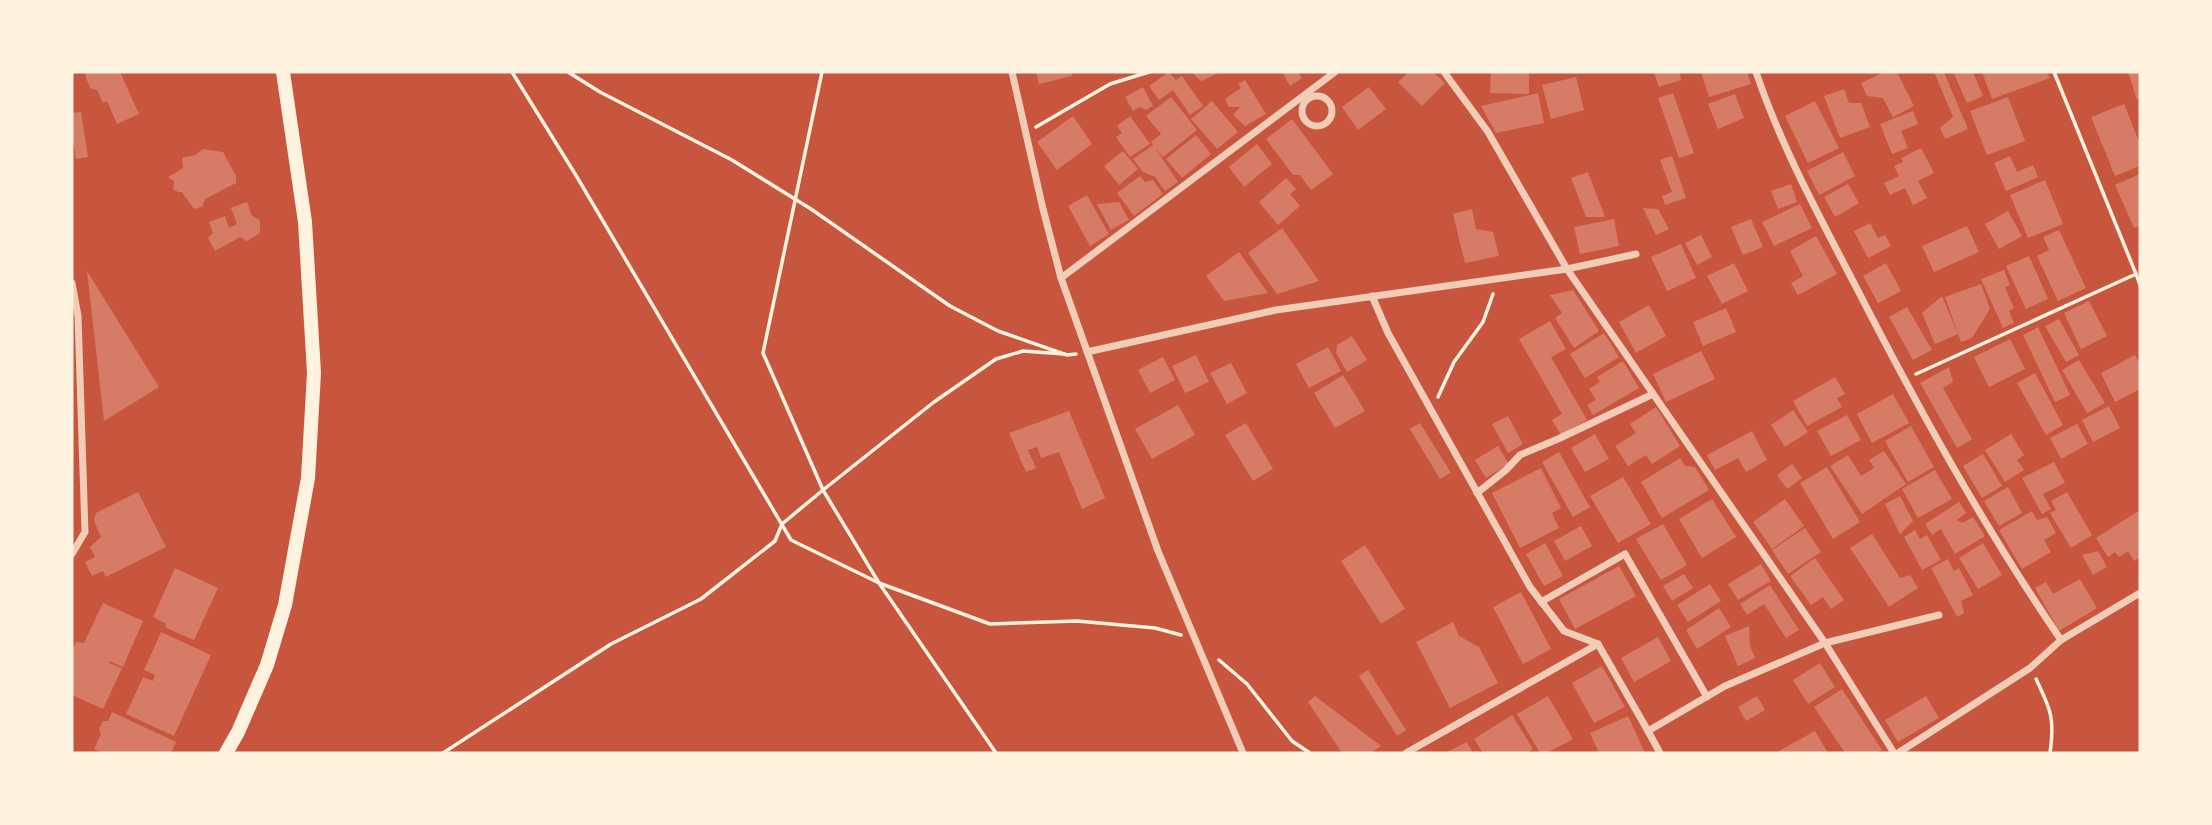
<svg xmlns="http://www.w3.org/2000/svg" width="2212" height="825" font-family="'Space Grotesk',sans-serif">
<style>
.building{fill:#d67c66}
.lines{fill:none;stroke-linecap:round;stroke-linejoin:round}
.path{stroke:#fff3e0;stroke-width:3.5}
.minor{stroke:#f1ccb7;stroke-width:7}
.secondary{stroke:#fff3e0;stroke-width:14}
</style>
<rect width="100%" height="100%" fill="#c8553d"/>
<g class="building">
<path d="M84,72H120L139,114L117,124L107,101L103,103L97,90L90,88Z"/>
<path d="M1036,72H1071L1072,76L1039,84Z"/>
<path d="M1169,72L1176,80L1182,76L1203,106L1190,115L1173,90L1159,100L1149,86Z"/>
<path d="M1191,72H1220L1201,81Z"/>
<path d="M1282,72H1298L1302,78L1290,86Z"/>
<path d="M1409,72H1433L1445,83L1422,106L1398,82Z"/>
<path d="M1491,72H1529V94L1490,93Z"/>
<path d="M1654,72H1679L1681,80L1659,87Z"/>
<path d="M1701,72H1747L1751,84L1709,97Z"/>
<path d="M1884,72H1897L1914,106L1893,117L1883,98L1867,96L1861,83Z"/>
<path d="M1934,72H1944L1968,129L1945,139L1940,128L1953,117Z"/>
<path d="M1953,72H1973L1983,96L1967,103Z"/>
<path d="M1982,72H2047L2050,78L1992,99Z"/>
<path d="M2128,72H2140V99L2137,100Z"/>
<path d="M1576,77L1584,110L1551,119L1542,85Z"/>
<path d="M1245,80L1266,114L1245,126L1233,115L1240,107H1229L1225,99L1241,88L1238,84Z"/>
<path d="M1143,87L1153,106L1146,110L1140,107L1133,111L1125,97Z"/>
<path d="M1369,87L1386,109L1358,130L1342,107Z"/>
<path d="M1844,89L1849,103H1861L1870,127L1840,138L1824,96Z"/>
<path d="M1538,93L1544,123L1496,133L1481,106Z"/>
<path d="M1673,93L1694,153L1679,158L1658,98Z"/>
<path d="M1735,94L1744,118L1718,129L1708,104Z"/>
<path d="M1171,97L1197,130L1163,157L1156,149L1178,182L1165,191L1155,177L1143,172L1133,159L1153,145L1151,142L1161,134L1146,116Z"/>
<path d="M2008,97L2025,141L1987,155L1970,111Z"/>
<path d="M1212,101L1238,132L1217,149L1191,119Z"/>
<path d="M1815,101L1839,148L1808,163L1785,116Z"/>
<path d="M2124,104L2140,144V166L2115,176L2091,117Z"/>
<path d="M1913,111L1918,124L1901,131L1908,148L1892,154L1880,124Z"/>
<path d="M81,112L88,157L76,159L72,133V113Z"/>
<path d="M1073,116L1092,144L1057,170L1037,142Z"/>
<path d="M1130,116L1150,144L1130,157L1116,137L1122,133L1117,126Z"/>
<path d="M1292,119L1333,174L1311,190L1300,175H1293L1266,139Z"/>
<path d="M1196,135L1211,154L1182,178L1166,159Z"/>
<path d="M1257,144L1272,164L1244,187L1229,167Z"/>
<path d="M1921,148L1934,173L1918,181L1927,198L1913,205L1905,188L1890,195L1884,183L1899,176L1894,166L1903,162L1901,158Z"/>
<path d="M203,149L223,152L236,176V183L205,199L202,207L194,209L182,192H178L173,189L174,181L168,177L183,168L182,158L195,155Z"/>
<path d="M1123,151L1138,169L1119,185L1104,166Z"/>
<path d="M1843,152L1855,176L1819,195L1807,171Z"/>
<path d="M1672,156L1686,198L1665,205L1662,196L1672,192L1660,160Z"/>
<path d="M2010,156L2017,172L2033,165L2038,177L2006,191L1994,163Z"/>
<path d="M1588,172L1605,217H1586L1571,178Z"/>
<path d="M2140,174V226L2134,228L2115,185Z"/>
<path d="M1140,176L1145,182L1153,180L1163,194L1134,216L1117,193Z"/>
<path d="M1286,178L1296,189L1290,194L1300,206L1278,225L1259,202Z"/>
<path d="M2045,180L2063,224L2028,238L2010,195Z"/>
<path d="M1791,184L1797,202L1778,209L1771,191Z"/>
<path d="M1848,184L1859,203L1835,217L1824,197Z"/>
<path d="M1087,195L1109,234L1090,246L1068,206Z"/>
<path d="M247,202L252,216L260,220V233L247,241L240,237L215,251L208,238L213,233L209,222L225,216L229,228L237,224L231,208Z"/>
<path d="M1119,202L1129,220L1111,230L1097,204Z"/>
<path d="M1800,204L1812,228L1774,246L1762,222Z"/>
<path d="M1643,208L1658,209L1669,229L1656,235Z"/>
<path d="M1472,209L1476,229L1493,232L1499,256L1465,263L1453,214Z"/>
<path d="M2008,211L2022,236L1999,249L1985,224Z"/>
<path d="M1614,219L1619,246L1580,254L1574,227Z"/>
<path d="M1751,219L1763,247L1743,255L1731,227Z"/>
<path d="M1870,223L1878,238L1885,235L1891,246L1868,258L1854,231Z"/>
<path d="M1967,226L1979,252L1934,272L1922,246Z"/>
<path d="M1282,228L1319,281L1277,294L1248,253Z"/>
<path d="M2059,230L2086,288L2058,301L2037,256L2049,250L2043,237Z"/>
<path d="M1701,235L1712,257L1697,265L1685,243Z"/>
<path d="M1816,236L1837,274L1798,295L1791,283L1803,276L1790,251Z"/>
<path d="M1681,244L1696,278L1667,291L1651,257Z"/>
<path d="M1239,252L1268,293L1224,301L1206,276Z"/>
<path d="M2029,256L2048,299L2026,309L2006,266Z"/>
<path d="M1734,263L1748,291L1722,304L1707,276Z"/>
<path d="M1886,263L1901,291L1878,303L1863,276Z"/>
<path d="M2004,270L2010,285L2005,287L2014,308L2009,311L2014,323L2003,328L1981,279Z"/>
<path d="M87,271L159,387L104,421Z"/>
<path d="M1981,284L1990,309L1972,338L1961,342L1945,297Z"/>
<path d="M1573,290L1599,331L1574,348L1555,318L1562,313L1550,295Z"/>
<path d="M1942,296L1958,334L1935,344L1922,313Z"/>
<path d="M2089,301L2107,336L2081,349L2064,313Z"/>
<path d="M1649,305L1666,336L1636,353L1619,322Z"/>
<path d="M1907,307L1932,350L1913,360L1889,317Z"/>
<path d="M1726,308L1736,332L1703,346L1693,322Z"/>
<path d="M2059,319L2079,355L2066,362L2045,326Z"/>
<path d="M1550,321L1566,349L1551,357L1587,420L1561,435L1552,420L1562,414L1519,339Z"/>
<path d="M2038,327L2070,395L2055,402L2023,335Z"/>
<path d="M1604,333L1619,357L1585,378L1570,354Z"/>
<path d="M1352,336L1367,360L1347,372L1336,353L1337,345Z"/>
<path d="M2010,339L2025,369L1989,387L1974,357Z"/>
<path d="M1328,347L1341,371L1309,388L1296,364Z"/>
<path d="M1701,351L1715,379L1666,402L1653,374Z"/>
<path d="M1196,355L1209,382L1185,393L1172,366Z"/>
<path d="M2135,355L2140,365V389L2115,402L2101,373Z"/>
<path d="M1163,357L1175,380L1150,393L1138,370Z"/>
<path d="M2079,360L2105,403L2087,413L2062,370Z"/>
<path d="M1623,361L1639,388L1593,415L1587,405L1596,400L1589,389L1600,382L1597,377Z"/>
<path d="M1231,363L1247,393L1227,404L1210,373Z"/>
<path d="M1949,367L1953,382L1943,388L1972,439L1957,448L1920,383Z"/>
<path d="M2035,373L2063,425L2046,435L2017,383Z"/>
<path d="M1343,375L1365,411L1335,428L1314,393Z"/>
<path d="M1835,377L1845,394L1837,398L1842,407L1807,426L1793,401Z"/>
<path d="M1893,394L1909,423L1872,443L1857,414Z"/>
<path d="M1178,405L1195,435L1152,459L1135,429Z"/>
<path d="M2109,406L2120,428L2093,442L2082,420Z"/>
<path d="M1656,407L1680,446L1652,464L1646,455L1628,466L1615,446L1636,433L1630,424Z"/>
<path d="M1793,410L1808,432L1785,447L1771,425Z"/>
<path d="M1069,411L1105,498L1082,509L1059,452L1041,458L1037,447L1028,450L1036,468L1026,472L1009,433Z"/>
<path d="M1847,415L1861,440L1831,456L1817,431Z"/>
<path d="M1508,416L1523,444L1508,453L1492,424Z"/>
<path d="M1246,423L1273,469L1253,481L1225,435Z"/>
<path d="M1420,423L1451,473L1440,479L1410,429Z"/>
<path d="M2077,424L2088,444L2061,459L2050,438Z"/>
<path d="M1911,426L1934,467L1908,482L1885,441Z"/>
<path d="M1752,431L1767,460L1746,472L1738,458L1715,470L1707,455Z"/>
<path d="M1595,434L1609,459L1585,472L1571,448Z"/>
<path d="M2011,434L2024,455L2017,460L2024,470L2005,482L1985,450Z"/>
<path d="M1498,446L1509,464L1486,478L1475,460Z"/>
<path d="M1884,451L1906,484L1862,514L1830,466L1848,455L1861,476L1874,468L1869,460Z"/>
<path d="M1559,452L1590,507L1573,517L1542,462Z"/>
<path d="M1983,454L2002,486L1982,498L1963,466Z"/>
<path d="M1680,458L1685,466L1695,467L1709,490L1662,518L1641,482Z"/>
<path d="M2054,462L2065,483L2043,494L2051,509L2042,514L2022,478Z"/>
<path d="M1792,464L1802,478L1787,489L1777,475Z"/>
<path d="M1827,467L1860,522L1833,539L1800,483Z"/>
<path d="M1541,468L1561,508L1552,513L1559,528L1520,548L1492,493Z"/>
<path d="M1935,470L1952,499L1918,518L1902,489Z"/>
<path d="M1623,477L1651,524L1618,543L1590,496Z"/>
<path d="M2008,487L2022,513L1999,526L1984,501Z"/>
<path d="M138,492L166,547L106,577L103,571L92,576L85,562L95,557L90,547L101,537L94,521L96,513Z"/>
<path d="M2067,492L2092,535L2071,548L2050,513L2056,510L2051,501Z"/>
<path d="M1900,496L1913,521L1900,534L1885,504Z"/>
<path d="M1712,499L1736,537L1702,558L1679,519Z"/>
<path d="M1785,499L1804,526L1772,549L1753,522Z"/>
<path d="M1959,502L1966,513L1951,524L1957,520L1962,523L1973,517L1985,536L1955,554L1941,529L1932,535L1925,524Z"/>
<path d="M2140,510V557L2134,561L2128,551L2119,557L2115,552L2108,557L2096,538Z"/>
<path d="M2032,511L2037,520L2047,517L2056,533L2044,540L2051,552L2022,569L1999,530Z"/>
<path d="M1663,524L1687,565L1661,580L1636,539Z"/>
<path d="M1581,526L1592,546L1565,561L1554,541Z"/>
<path d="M1805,528L1821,552L1788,574L1772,550Z"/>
<path d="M1915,530L1920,539L1927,535L1941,560L1922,570L1904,537Z"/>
<path d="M1872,534L1900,578L1910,575L1918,588L1889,607L1850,548Z"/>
<path d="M1545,543L1563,576L1544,586L1526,554Z"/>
<path d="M1983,543L2002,575L1978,589L1959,558Z"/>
<path d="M1365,545L1405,609L1381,624L1341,561Z"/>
<path d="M2098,551L2107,567L2093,575L2082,555Z"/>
<path d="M1815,558L1844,600L1831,609L1823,597L1811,605L1790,576Z"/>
<path d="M1948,559L1954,571L1959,568L1973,595L1961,601L1964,613L1957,617L1931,568Z"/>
<path d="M1761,564L1771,581L1738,600L1728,584Z"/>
<path d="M1619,566L1636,596L1575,629L1559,599Z"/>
<path d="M175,568L218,588L194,640L166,628L165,623L153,617Z"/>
<path d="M1684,574L1693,588L1672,601L1663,586Z"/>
<path d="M2080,579L2097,608L2059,631L2035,588L2046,582L2053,594Z"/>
<path d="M1710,584L1721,601L1688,622L1677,605Z"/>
<path d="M1770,585L1799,630L1786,638L1764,604L1747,615L1740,604Z"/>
<path d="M1521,592L1551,649L1523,664L1493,607Z"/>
<path d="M103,603L143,621L123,667L110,661L109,663L122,668L103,709L72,695V652L76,642L84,643Z"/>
<path d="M1719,608L1731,627L1697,649L1686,630Z"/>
<path d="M1453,622L1459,636L1479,647L1498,683L1450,708L1416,642Z"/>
<path d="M1749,626L1750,646L1755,658L1738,666L1725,636Z"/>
<path d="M161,632L211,655L174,736L126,714L143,677L153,681L155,675L144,670Z"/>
<path d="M1658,637L1671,661L1634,682L1621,658Z"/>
<path d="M1820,663L1835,687L1808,704L1793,680Z"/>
<path d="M1602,666L1625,707L1594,723L1572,683Z"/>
<path d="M1368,670L1406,730L1397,736L1359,676Z"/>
<path d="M1842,689L1882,750L1877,753H1845L1814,707Z"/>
<path d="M1315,696L1381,746L1371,753H1342L1308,702Z"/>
<path d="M1548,696L1573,739L1547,753H1540L1517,714Z"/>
<path d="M1757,696L1765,710L1746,721L1738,707Z"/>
<path d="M1926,696L1939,718L1898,742L1885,720Z"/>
<path d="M112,712L176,742L171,753H103L94,749L101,734L99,729L103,721H108Z"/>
<path d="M1512,715L1533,749L1527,753H1483L1474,739Z"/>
<path d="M1628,716L1645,753H1599L1590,733Z"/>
<path d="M1815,731L1828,753H1780L1779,751Z"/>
<path d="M1467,742L1473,753H1445Z"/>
</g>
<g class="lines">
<g class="path">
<path d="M512,72L577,177L791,540L879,583L990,624L1077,621L1155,628L1181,635"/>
<path d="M568,72L600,92L732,160L811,209L950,306L998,331L1067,355L1076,354"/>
<path d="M822,72L763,353L823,490L879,583L996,753"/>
<path d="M1036,127L1110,84L1149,72"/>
<path d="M2136,274L2140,285"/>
<path d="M1916,374L2136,274L2054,72"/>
<path d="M1438,397L1454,362L1483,322L1493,294"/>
<path d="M1219,660L1247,684L1292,741L1310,753"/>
<path d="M2036,679C2051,710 2055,719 2050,753"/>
<path d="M443,753L611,644L701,599L775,541L782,524L823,490L934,402L996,359L1023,351L1064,354"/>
</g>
<g class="minor">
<path d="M1012,72L1043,209L1061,278L1158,551L1243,753"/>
<path d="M1444,72L1488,132L1567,269L1825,643L1894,753"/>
<path d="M1756,72C1781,146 1818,214 1854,283C1917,406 1983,526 2061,640"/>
<circle cx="1317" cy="111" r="15"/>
<path d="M1061,278L1335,72"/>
<path d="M72,283L78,316L85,532L72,554"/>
<path d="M1372,296L1388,333L1530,587L1564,631L1598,644L1648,731L1725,686L1825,643L1939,615"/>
<path d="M1087,352L1276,310L1567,269L1636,254"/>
<path d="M1477,493L1506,470L1520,455L1558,439L1653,394"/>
<path d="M1541,602L1625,554L1707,697"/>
<path d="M1648,731L1660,753"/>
<path d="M1406,753L1598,644"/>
<path d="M1898,753L2030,668L2061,640L2140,593"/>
</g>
<path class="secondary" d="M226,753L238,732L267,665L285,605L308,478L314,373L305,222L283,72"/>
</g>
<rect width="2212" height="825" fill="none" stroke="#fff3e0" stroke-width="147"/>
</svg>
